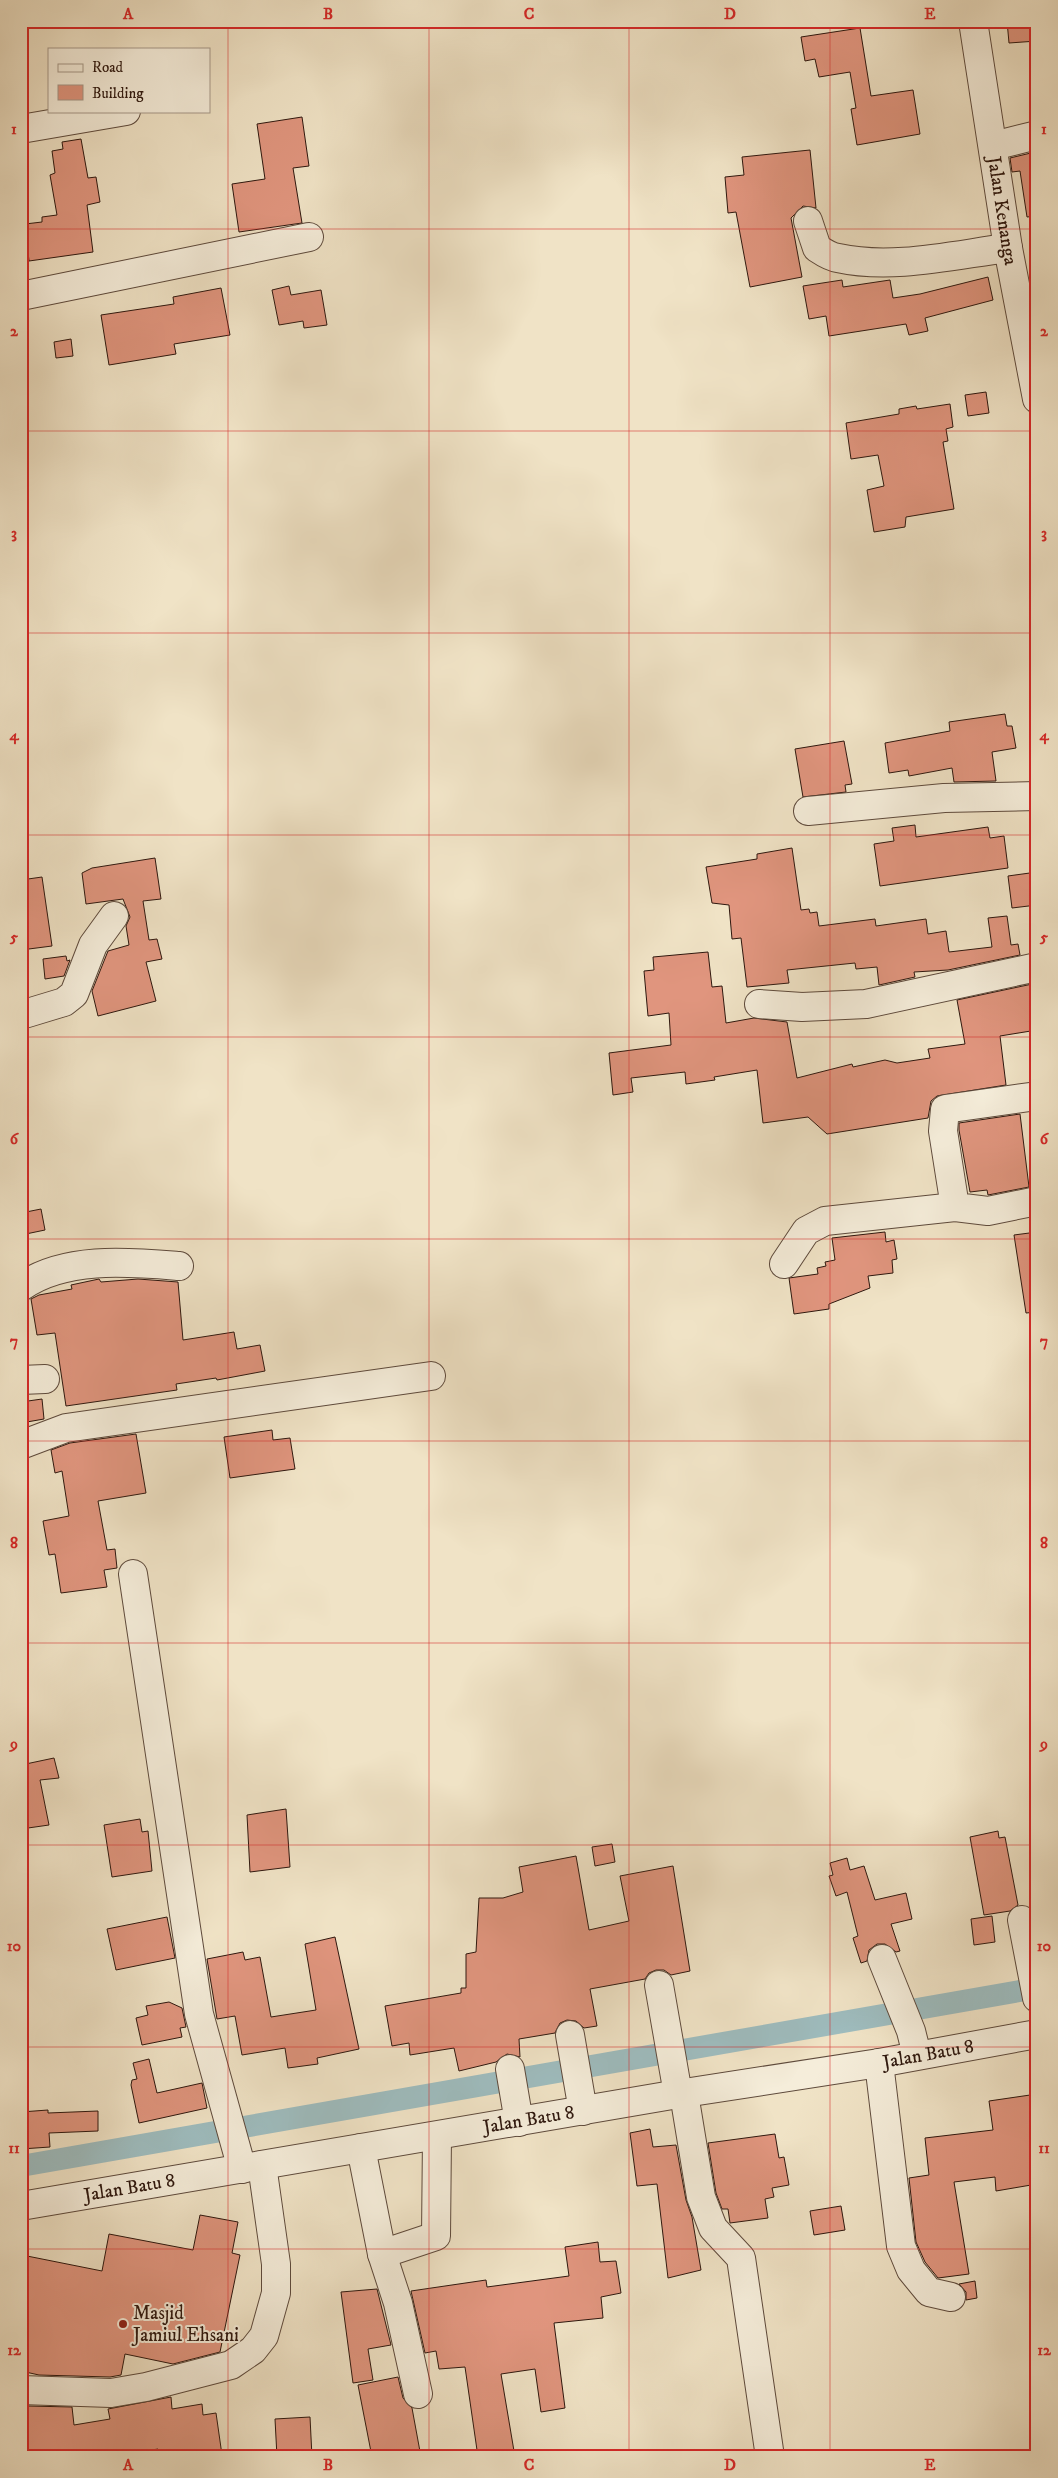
<svg xmlns="http://www.w3.org/2000/svg" width="1058" height="2478" font-family="'IM FELL DW Pica',serif">
<style>
.lines{fill:none;stroke-linecap:round;stroke-linejoin:round}
.canal{stroke:#9ebcbe;stroke-width:22}
.building{fill:#e0957e;stroke:#2e170e}
.minor-casing{stroke:#5e4a3c;stroke-width:30}
.minor{stroke:#f5edda;stroke-width:28}
.grid{fill:none;stroke:#d62828;stroke-width:1;stroke-opacity:0.55}
.poi-dot{fill:#8f2418;stroke:#f5edda;stroke-width:2}
.labels{text-anchor:middle;dominant-baseline:central;stroke-width:4;stroke-linejoin:round;paint-order:stroke}
.street-label{font-size:19px;fill:#2e170e;stroke:#f5edda}
.poi-label{font-size:19px;fill:#2e170e;stroke:#f5edda;text-anchor:start}
.neatline{fill:none;stroke:#d62828;stroke-width:2}
.grid-label{font-size:16px;text-anchor:middle;font-weight:bold;fill:#d62828}
</style>
<rect width="100%" height="100%" fill="#f0e3c6"/>
<filter id="stains"><feTurbulence type="fractalNoise" baseFrequency=".004" numOctaves="4"/><feColorMatrix values="0 0 0 0 .2 0 0 0 0 .09 0 0 0 0 .02 0 0 0 .5 -.17"/></filter>
<radialGradient id="worn" r=".72"><stop offset=".6" stop-color="#630" stop-opacity="0"/><stop offset="1" stop-color="#630" stop-opacity=".3"/></radialGradient>
<g class="lines">
<path class="canal" d="M21,2166L1037,1988"/>
</g>
<g class="building">
<path d="M1007,21H1037V41L1009,43Z"/>
<path d="M860,28L871,96L913,90L920,134L857,145L851,109L856,108L850,72L819,77L815,59L805,61L801,37Z"/>
<path d="M302,117L309,166L293,168L302,223L239,232L232,184L265,179L257,124Z"/>
<path d="M81,139L88,178L96,177L100,202L87,205L93,252L29,261L25,224L42,222V217L57,215L50,175L55,173L52,151L63,149L62,142Z"/>
<path d="M810,150L816,208L803,206L791,218L802,277L750,287L736,212L728,213L725,177L744,175L742,157Z"/>
<path d="M1035,152L1037,216L1027,217L1020,171L1012,172L1010,158Z"/>
<path d="M988,277L993,300L925,318L928,331L909,335L906,324L829,336L826,316L809,319L803,286L842,280L843,287L890,280L893,298L920,294Z"/>
<path d="M289,286L291,295L321,290L327,325L304,328L303,321L279,325L272,290Z"/>
<path d="M221,288L230,335L174,344L176,354L109,365L101,315L174,304L173,297Z"/>
<path d="M71,339L73,356L56,358L54,342Z"/>
<path d="M986,392L989,413L968,416L965,395Z"/>
<path d="M950,404L953,427L946,429L948,441L943,442L954,509L906,517L905,527L874,532L867,490L884,486L878,455L851,459L846,423L899,414V409L916,406L917,409Z"/>
<path d="M1005,714L1007,726H1012L1016,748L992,752L996,781L954,782L952,768L909,776L908,770L889,773L885,743L950,731L949,722Z"/>
<path d="M844,741L852,784L845,785L846,792L803,797L795,749Z"/>
<path d="M915,825L916,837L988,827L990,838L1004,836L1008,868L880,886L874,844L894,841L892,828Z"/>
<path d="M792,848L801,910L809,909L810,913L817,912L819,926L875,919L876,926L926,919L928,934L946,931L949,952L992,947L988,918L1007,916L1011,945L1018,944L1020,955L948,970L914,972L915,977L879,985L877,967L856,969L855,963L787,970L789,983L747,987L741,938L732,939L729,905L712,903L706,867L757,859V854Z"/>
<path d="M155,858L161,899L143,901L149,940L157,939L162,959L146,962L156,1001L98,1016L92,991L108,951L129,945L126,926L130,917L123,899L86,904L82,873L92,868Z"/>
<path d="M1037,872V905L1012,908L1008,876Z"/>
<path d="M42,877L52,946L21,950V880Z"/>
<path d="M708,952L712,987L722,986L726,1023L754,1018L787,1022L797,1078L852,1064L853,1067L885,1060L897,1063L930,1058L928,1049L965,1044L957,1000L1037,983V1030L1000,1036L1006,1085L937,1096L931,1101L928,1118L827,1134L808,1117L763,1123L757,1070L714,1077L715,1080L686,1084L685,1072L631,1078L633,1092L613,1095L609,1053L671,1045L669,1013L648,1016L644,971L654,970L653,957Z"/>
<path d="M66,956L67,961L70,960L64,976L45,979L43,959Z"/>
<path d="M1020,1114L1029,1187L988,1195L987,1190L970,1192L959,1130V1123Z"/>
<path d="M41,1209L45,1230L21,1235V1213Z"/>
<path d="M885,1232L886,1242L894,1240L897,1259L892,1260L893,1273L868,1276L870,1288L829,1304V1309L794,1314L789,1278L818,1274L817,1268L826,1266L825,1262L835,1260L832,1238Z"/>
<path d="M1037,1232V1312L1026,1313L1014,1235Z"/>
<path d="M99,1279L101,1282L138,1279L178,1282L183,1340L234,1332L237,1349L260,1345L265,1371L217,1380L216,1378L176,1384L177,1390L66,1406L55,1333L37,1335L31,1299L39,1295L72,1289L71,1285Z"/>
<path d="M42,1399L44,1419L21,1423V1402Z"/>
<path d="M272,1430L273,1440L290,1438L295,1469L230,1478L224,1437Z"/>
<path d="M136,1434L146,1493L98,1501L107,1550L115,1549L117,1568L104,1570L107,1587L61,1593L55,1554L49,1555L43,1521L69,1516L62,1471L55,1473L51,1450L70,1443Z"/>
<path d="M54,1758L59,1778L40,1780L49,1825L21,1829V1765Z"/>
<path d="M286,1809L290,1867L250,1872L247,1815Z"/>
<path d="M140,1819L142,1832L148,1831L152,1871L112,1877L104,1825Z"/>
<path d="M998,1831L999,1838L1005,1837L1018,1905L1010,1911L984,1915L970,1837Z"/>
<path d="M612,1844L615,1862L595,1866L592,1847Z"/>
<path d="M576,1856L589,1930L629,1921L620,1876L673,1866L690,1971L671,1975L664,1970H656L649,1973L645,1979L590,1989L597,2026L584,2028L576,2021L567,2020L560,2023L555,2033L519,2039L520,2057L507,2054L496,2062L459,2071L454,2048L410,2055L409,2043L392,2046L385,2006L461,1993V1988H466V1954L476,1952L479,1898H503L523,1892L519,1867Z"/>
<path d="M847,1858L850,1870L864,1866L875,1900L906,1893L912,1919L891,1924L900,1951L896,1952L885,1944H877L869,1950L867,1961L861,1963L853,1938L858,1936L847,1892L836,1896L829,1876L833,1875L830,1863Z"/>
<path d="M992,1916L995,1942L974,1945L971,1919Z"/>
<path d="M167,1917L175,1958L116,1970L107,1929Z"/>
<path d="M335,1937L359,2049L317,2058L318,2064L288,2068L285,2048L242,2055L235,2016L217,2019L207,1959L243,1952L245,1960L260,1957L271,2017L316,2010L305,1944Z"/>
<path d="M169,2002L182,2008L186,2027L180,2028L182,2037L142,2045L136,2018L148,2015L146,2006Z"/>
<path d="M149,2059L157,2093L202,2083L207,2108L139,2123L131,2085L132,2080L137,2079L133,2063Z"/>
<path d="M1037,2094V2184L996,2191L995,2177L954,2182L969,2274L938,2278L925,2262L916,2242L909,2178L929,2175L925,2138L993,2130L989,2101Z"/>
<path d="M48,2110V2113L98,2111V2131L49,2133L50,2147L21,2149V2112Z"/>
<path d="M650,2129L653,2147L676,2145L686,2200L692,2217L701,2270L668,2278L657,2184L637,2186L630,2133Z"/>
<path d="M775,2134L779,2158L784,2157L789,2185L772,2188L774,2197L765,2199L768,2218L730,2223L728,2209H722L716,2193L708,2143Z"/>
<path d="M841,2206L845,2230L814,2235L810,2211Z"/>
<path d="M200,2215L238,2222L232,2253L240,2255L220,2352L173,2364L125,2354L121,2375L110,2377L39,2375L21,2371V2297L25,2279H22L27,2256L102,2271L109,2234L193,2250Z"/>
<path d="M598,2242L600,2262L616,2261L621,2293L601,2297L603,2318L554,2323L565,2408L541,2412L535,2369L501,2374L515,2457H478L465,2367L439,2369L436,2351L425,2353L411,2291L486,2280L487,2287L569,2276L565,2247Z"/>
<path d="M975,2281L977,2298L966,2300V2292L959,2284Z"/>
<path d="M377,2289L391,2345L368,2349L373,2380L353,2383L341,2292Z"/>
<path d="M398,2377L403,2398L412,2408L421,2457H372L358,2385Z"/>
<path d="M171,2397L172,2409L202,2404L203,2415L216,2413L222,2455L159,2457L158,2449L109,2457H26L21,2410H28V2406L72,2407L74,2425L110,2419L108,2409Z"/>
<path d="M310,2417L312,2457H277L275,2419Z"/>
</g>
<g class="lines">
<g class="minor-casing">
<g id="minor">
<path id="s1" d="M973,21L1008,248L1037,399"/>
<path d="M21,129L126,111"/>
<path d="M993,146L1037,135"/>
<path d="M808,221L817,248C823,252 830,257 838,258C892,270 953,255 1008,248"/>
<path d="M21,296L309,237"/>
<path d="M808,811L944,798L1037,796"/>
<path d="M759,1004L802,1007L866,1004L1037,967"/>
<path d="M21,1015L64,1002L74,994L93,945L114,916"/>
<path d="M1037,1096L945,1109L943,1131L955,1207L988,1211L1037,1201"/>
<path d="M784,1264L806,1231L825,1221L955,1207"/>
<path d="M21,1287C64,1256 129,1262 179,1266"/>
<path d="M21,1380L45,1379"/>
<path d="M21,1445L66,1428L431,1376"/>
<path d="M133,1574L199,2014L242,2169"/>
<path d="M1022,1920L1037,1998"/>
<path d="M882,1959L911,2031L917,2055"/>
<path d="M659,1985L678,2094"/>
<path d="M570,2035L583,2111"/>
<path d="M879,2063L901,2246L911,2270L929,2292L951,2297"/>
<path d="M510,2069L519,2122"/>
<path d="M684,2094L701,2197L713,2228L741,2258L770,2457"/>
<path d="M361,2148L382,2254L436,2236L437,2136"/>
<path id="s2" d="M21,2206L678,2094L879,2063L1037,2034"/>
<path d="M382,2254L398,2303L418,2394"/>
<path d="M21,2390L111,2393L146,2387L231,2365L253,2350L264,2336L276,2293V2264L262,2165"/>
</g>
</g>
<use href="#minor" class="minor"/>
</g>
<path class="grid" d="M228,21V2457M429,21V2457M629,21V2457M830,21V2457M21,229H1037M21,431H1037M21,633H1037M21,835H1037M21,1037H1037M21,1239H1037M21,1441H1037M21,1643H1037M21,1845H1037M21,2047H1037M21,2249H1037"/>
<circle class="poi-dot" cx="123" cy="2324" r="5"/>
<g class="labels">
<g class="street-label">
<text stroke="none"><textPath href="#s1" startOffset="192">Jalan Kenanga</textPath></text>
<text stroke="none"><textPath href="#s2" startOffset="920">Jalan Batu 8</textPath></text>
<text stroke="none"><textPath href="#s2" startOffset="515">Jalan Batu 8</textPath></text>
<text stroke="none"><textPath href="#s2" startOffset="110">Jalan Batu 8</textPath></text>
</g>
<g class="poi-label">
<text x="133" y="2313">Masjid<tspan x="133" dy="22">Jamiul Ehsani</tspan></text>
</g>
</g>
<rect width="1058" height="2478" fill="none" stroke="#f0e3c6" stroke-width="55"/>
<rect x="48" y="48" width="162" height="65" fill="#f5edda" stroke="#a59788"/>
<rect x="58" y="64" width="25" height="8" fill="#f5edda" stroke="#a59788"/>
<text x="92" y="72" font-size="15" fill="#2e170e">Road</text>
<rect x="58" y="85" width="25" height="15" fill="#e0957e" stroke="#a59788"/>
<text x="92" y="98" font-size="15" fill="#2e170e">Building</text>
<rect x="28" y="28" width="1002" height="2422" class="neatline"/>
<g class="grid-label">
<text x="128" y="19">A</text>
<text x="328" y="19">B</text>
<text x="529" y="19">C</text>
<text x="730" y="19">D</text>
<text x="930" y="19">E</text>
<text x="14" y="134">1</text>
<text x="1044" y="134">1</text>
<text x="14" y="336">2</text>
<text x="1044" y="336">2</text>
<text x="14" y="538">3</text>
<text x="1044" y="538">3</text>
<text x="14" y="740">4</text>
<text x="1044" y="740">4</text>
<text x="14" y="942">5</text>
<text x="1044" y="942">5</text>
<text x="14" y="1144">6</text>
<text x="1044" y="1144">6</text>
<text x="14" y="1346">7</text>
<text x="1044" y="1346">7</text>
<text x="14" y="1548">8</text>
<text x="1044" y="1548">8</text>
<text x="14" y="1749">9</text>
<text x="1044" y="1749">9</text>
<text x="14" y="1951">10</text>
<text x="1044" y="1951">10</text>
<text x="14" y="2153">11</text>
<text x="1044" y="2153">11</text>
<text x="14" y="2355">12</text>
<text x="1044" y="2355">12</text>
<text x="128" y="2470">A</text>
<text x="328" y="2470">B</text>
<text x="529" y="2470">C</text>
<text x="730" y="2470">D</text>
<text x="930" y="2470">E</text>
</g>
<rect width="100%" height="100%" filter="url(#stains)"/>
<rect width="100%" height="100%" fill="url(#worn)"/>
</svg>
